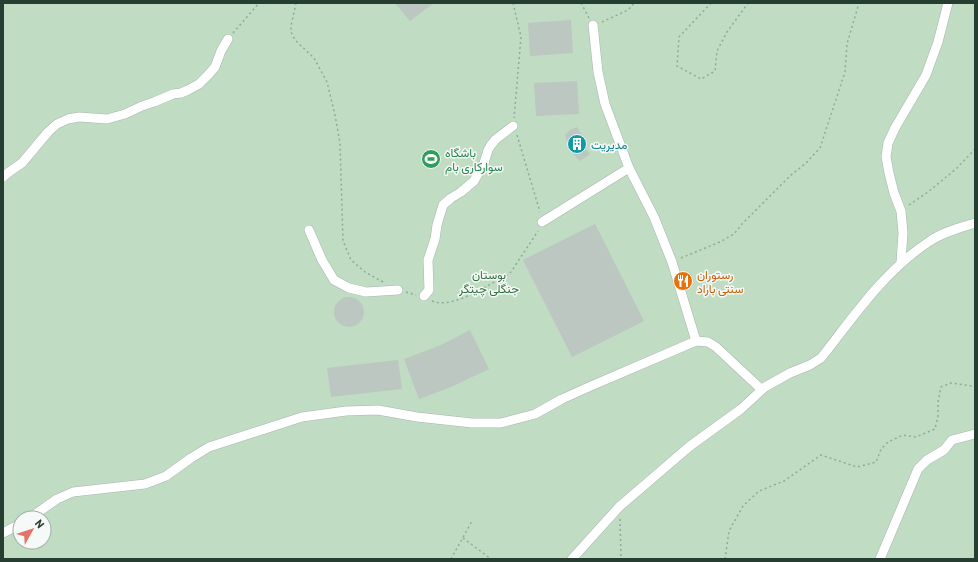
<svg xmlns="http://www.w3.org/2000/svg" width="978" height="562" font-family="Barlow,Vazirmatn,sans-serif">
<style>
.green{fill:#c0dcc2;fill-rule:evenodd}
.building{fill:#bbc7c0}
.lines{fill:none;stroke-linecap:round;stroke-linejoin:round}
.minor-casing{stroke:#a8b5ae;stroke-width:10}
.path{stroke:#89ad9a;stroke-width:1.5;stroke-dasharray:2 3;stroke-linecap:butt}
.minor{stroke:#fff;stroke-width:9}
.labels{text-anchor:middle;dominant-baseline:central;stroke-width:3;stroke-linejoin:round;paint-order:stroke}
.culture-label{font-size:12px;fill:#0d838f;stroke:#f5f9f7;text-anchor:start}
.leisure-label{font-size:12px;fill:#27864d;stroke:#f5f9f7;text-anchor:start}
.park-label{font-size:12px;fill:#34703f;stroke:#f5f9f7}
.food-label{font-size:12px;fill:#c56008;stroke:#f5f9f7;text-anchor:start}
</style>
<rect width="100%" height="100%" fill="#e5ede8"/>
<path class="green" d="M3,3H975V559H3ZM20,518H44V542H20Z"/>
<g class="building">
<path d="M395,3H434L410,21Z"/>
<path d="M571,20L573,53L530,56L528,23Z"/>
<path d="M577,81L579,114L536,116L534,83Z"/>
<path d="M577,127L583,137L581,147L567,142L565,135L570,130Z"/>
<path d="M584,147L590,154L580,161L573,154Z"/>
<path d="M595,224L644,321L572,357L523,260Z"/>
<circle cx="349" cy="312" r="15"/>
<path d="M470,330L489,369L451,387L419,399L404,359L441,345Z"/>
<path d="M398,360L402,389L331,397L327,368Z"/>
</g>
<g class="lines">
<g class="minor-casing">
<g id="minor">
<path d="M593,25L598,72L605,104L629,168L654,217L672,262L696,341"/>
<path d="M3,177L9,172L22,163L48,132L57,124L68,119L79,117L107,119L125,114L142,106L154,102L173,94L181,93L188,90L199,84L208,75L215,67L221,51L228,39"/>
<path d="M542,222L629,168"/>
<path d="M309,230L322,260L334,280L349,288L366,292L398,290"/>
<path d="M901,262L903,233L901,211L894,193L889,173L886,157L888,143L895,128L926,75L938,42L948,3"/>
<path d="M424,296L429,290L428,260L435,239L437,225L443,205L451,198L461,192L474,181L484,163L488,150L491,145L496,139L513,126"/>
<path d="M30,518L57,499L73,492L145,484L166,476L191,458L209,447L302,417L346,411L378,410L417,417L472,423H501L535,414L562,399L591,386L696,341L708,342L716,347L761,389"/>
<path d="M3,533L20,524"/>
<path d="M572,559L619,507L690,446L741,409L765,387L790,373L810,365L821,358C854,316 885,270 930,241C943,232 959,228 975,223"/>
<path d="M880,559L918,469L927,460L944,450L952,440L975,434"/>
</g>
</g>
<g class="path">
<path d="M296,3L291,26V32L295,40L314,58L327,82L335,115L340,143L343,241L351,260L365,272L383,282"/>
<path d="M513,3L521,37L514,118"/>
<path d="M581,3L589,18"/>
<path d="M711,3L679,37L677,66L701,79L715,71L717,51L727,32L748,3"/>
<path d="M602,22L628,10L634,3"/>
<path d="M233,33L259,3"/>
<path d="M517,135L540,212"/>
<path d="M909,205L928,192L957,168L975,149"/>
<path d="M681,258L720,242L734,234L742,224L790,176L806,163L820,148L845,72L847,44L859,3"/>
<path d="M406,292L416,295"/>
<path d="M432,301C449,308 474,293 489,285C496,281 504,277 511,272L538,231"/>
<path d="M620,519L621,559"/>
<path d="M463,538L491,559"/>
<path d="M451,559L472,521"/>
<path d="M725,559L729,531L743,506L759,491L784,481L821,455L857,467L876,462L881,449L888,442L903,435L916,437L935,429L938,416V402L941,387L951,383L972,386L975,387"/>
</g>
<use href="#minor" class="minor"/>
</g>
<defs>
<g id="building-disc" transform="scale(1)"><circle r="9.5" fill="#0f9aa8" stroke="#f5f9f7"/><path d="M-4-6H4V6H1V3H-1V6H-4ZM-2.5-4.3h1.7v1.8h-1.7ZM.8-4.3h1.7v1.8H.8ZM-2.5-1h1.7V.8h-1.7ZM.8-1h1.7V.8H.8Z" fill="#fff"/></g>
<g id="stadium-disc" transform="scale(1)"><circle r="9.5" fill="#2e9e5b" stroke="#f5f9f7"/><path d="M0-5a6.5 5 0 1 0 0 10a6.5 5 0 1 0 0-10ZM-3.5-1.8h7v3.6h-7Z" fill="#fff"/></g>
<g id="restaurant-disc" transform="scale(1)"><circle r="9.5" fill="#e8710a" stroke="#f5f9f7"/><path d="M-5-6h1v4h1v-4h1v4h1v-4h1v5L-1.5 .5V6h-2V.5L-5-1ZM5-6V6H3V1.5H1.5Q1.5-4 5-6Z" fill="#fff"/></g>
</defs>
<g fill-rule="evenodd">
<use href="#building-disc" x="577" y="144"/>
<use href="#stadium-disc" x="431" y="159"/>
<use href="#restaurant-disc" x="683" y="281"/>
</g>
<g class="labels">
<g class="culture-label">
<text x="591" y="144">مدیریت</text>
</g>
<g class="leisure-label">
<text x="445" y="152">باشگاه<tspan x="445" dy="14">سوارکاری بام</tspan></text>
</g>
<g class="park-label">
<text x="489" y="274">بوستان<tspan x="489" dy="14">جنگلی چیتگر</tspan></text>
</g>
<g class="food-label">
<text x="697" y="274">رستوران<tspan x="697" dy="14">سنتی باراد</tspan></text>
</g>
</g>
<rect width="978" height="562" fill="none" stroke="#263d32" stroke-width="8"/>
<g transform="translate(32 530) rotate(51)"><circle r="19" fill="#f5f9f7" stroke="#a2aea8"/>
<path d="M0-3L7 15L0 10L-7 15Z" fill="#e5716b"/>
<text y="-6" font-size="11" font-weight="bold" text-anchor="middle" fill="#263d32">N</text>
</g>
</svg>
